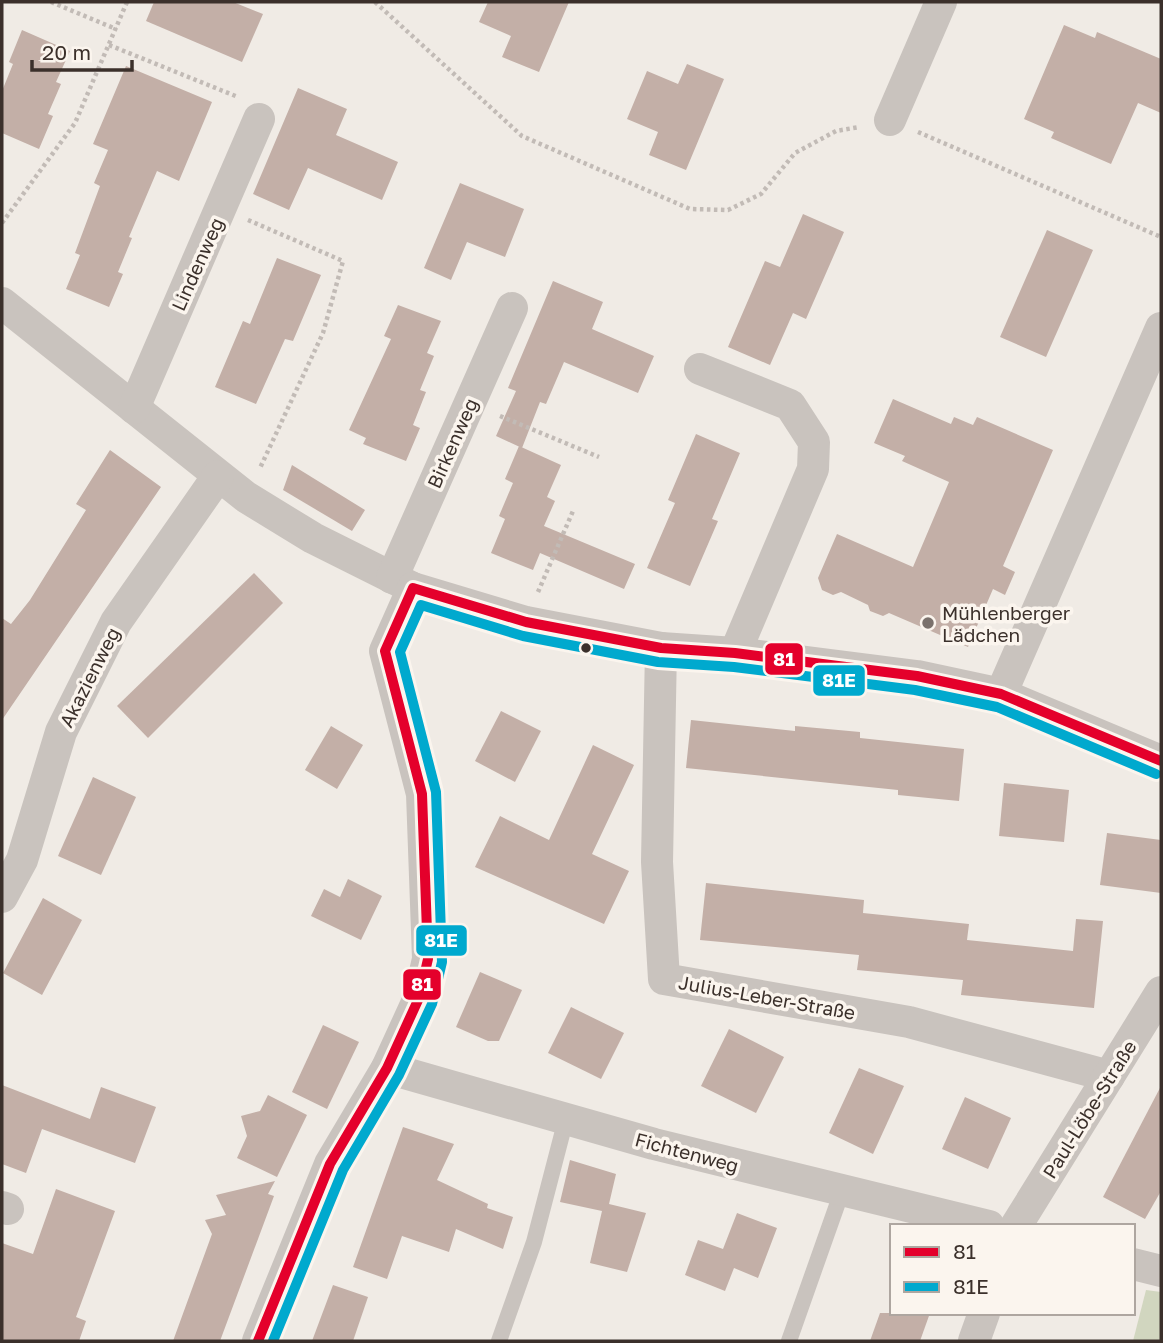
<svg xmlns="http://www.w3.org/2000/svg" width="1163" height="1343" font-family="'Golos Text',sans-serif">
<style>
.green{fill:#d1d6bf}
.building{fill:#c3afa7}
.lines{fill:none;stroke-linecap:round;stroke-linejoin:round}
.path{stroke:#c2bbb6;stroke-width:4.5;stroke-dasharray:3.5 3.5;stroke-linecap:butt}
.lane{stroke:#c9c3be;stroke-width:16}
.street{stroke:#c9c3be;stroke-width:32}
.bus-1-casing{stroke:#fbf5ee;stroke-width:16}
.bus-2-casing{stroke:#fbf5ee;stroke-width:16}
.bus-1{stroke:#e4002b;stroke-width:10}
.bus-2{stroke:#00a9ce;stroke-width:10}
.poi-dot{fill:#7a716c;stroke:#fbf5ee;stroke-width:2.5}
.bus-dot{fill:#3b302b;stroke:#fbf5ee;stroke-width:2.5}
.labels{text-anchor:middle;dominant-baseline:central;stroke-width:7;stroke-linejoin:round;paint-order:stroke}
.street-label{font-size:19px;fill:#3b302b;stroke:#fbf5ee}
.poi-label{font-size:19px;fill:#3b302b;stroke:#fbf5ee;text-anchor:start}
.line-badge{stroke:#fbf5ee;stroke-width:2.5}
.badge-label{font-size:19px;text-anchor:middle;font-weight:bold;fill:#fff}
</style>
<rect width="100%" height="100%" fill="#f0ebe5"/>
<path class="green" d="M1146,1290L1161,1292V1341H1133Z"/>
<g class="building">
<path d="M154,2H233L263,14L242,62L146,21Z"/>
<path d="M488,2H569L539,72L502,57L511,36L479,22Z"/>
<path d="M1064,25L1095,38L1097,32L1161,59V113L1138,103L1111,164L1051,138L1054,132L1024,119Z"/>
<path d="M22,30L70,51L56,82L61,84L48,114L53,116L39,149L2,133V91L13,64L9,62Z"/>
<path d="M687,64L724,79L686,170L649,155L658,132L627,119L647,71L678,84Z"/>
<path d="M126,66L212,102L179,181L157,171L129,237L132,238L118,272L123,274L109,307L66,289L80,255L75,253L100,186L94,183L108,150L93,144Z"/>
<path d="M298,88L347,109L336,135L398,162L382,200L308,168L289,210L253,194Z"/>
<path d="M460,183L524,209L505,257L467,242L451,280L424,268Z"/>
<path d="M803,214L844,232L806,319L793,313L770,365L728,347L765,261L780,267Z"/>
<path d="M1047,230L1093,250L1046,357L1000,337Z"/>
<path d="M277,258L321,275L293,341L285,339L256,404L215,387L243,321L250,324Z"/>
<path d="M553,281L603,302L592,329L654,356L638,393L564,362L546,404L540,402L522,448L496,436L516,391L508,388Z"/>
<path d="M398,305L441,321L427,353L434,356L420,390L426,392L413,425L420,428L406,461L363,444L366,438L349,430L391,339L384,336Z"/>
<path d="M893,399L951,424L954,417L973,425L977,417L1053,450L1003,566L1015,572L1005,595L993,589L968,647L889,613L883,616L870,611L868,605L841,592L833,595L822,590L818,578L837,534L913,567L949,482L902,461L905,456L874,443Z"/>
<path d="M696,434L740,453L712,519L718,521L690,586L647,568L675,503L668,500Z"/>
<path d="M519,446L561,465L547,497L555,501L544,526L635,564L624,589L540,553L533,570L491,553L505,519L499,516L513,483L505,479Z"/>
<path d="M110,450L161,487L2,720V618L11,624L30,600L86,510L76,504Z"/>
<path d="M292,465L365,510L352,531L283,490Z"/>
<path d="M254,573L283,603L148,738L117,706Z"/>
<path d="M501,711L541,731L515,782L475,761Z"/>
<path d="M691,720L795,731V726L860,732V738L964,749L959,801L898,795V790L686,768Z"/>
<path d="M331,726L363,745L337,789L305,770Z"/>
<path d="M593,745L634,765L592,854L629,871L604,924L475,867L500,816L549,840Z"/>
<path d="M93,777L136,797L101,875L58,856Z"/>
<path d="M1004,783L1069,790L1064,842L999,836Z"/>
<path d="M1107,833L1161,840V893L1100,885Z"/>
<path d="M348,879L382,896L361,940L311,916L324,889L340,897Z"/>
<path d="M706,883L864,900L863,913L969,924L967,940L1073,951L1076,919L1103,921L1094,1008L961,995L963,980L857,970L859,955L700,940Z"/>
<path d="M43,898L82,920L42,995L3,973Z"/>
<path d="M480,972L522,990L499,1041H488L456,1027Z"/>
<path d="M571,1007L624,1033L601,1079L548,1053Z"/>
<path d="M323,1025L359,1042L327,1109L292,1092Z"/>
<path d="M729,1029L784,1057L756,1113L701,1086Z"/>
<path d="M859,1068L904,1086L873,1154L829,1133Z"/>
<path d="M2,1085L90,1119L101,1087L156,1107L135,1163L42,1129L26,1173L2,1164Z"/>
<path d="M1161,1086V1191L1145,1219L1103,1197Z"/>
<path d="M268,1095L307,1115L277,1177L237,1158L247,1136L241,1116L260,1111Z"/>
<path d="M965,1097L1011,1118L988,1169L942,1149Z"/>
<path d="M403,1127L454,1144L437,1180L488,1204L487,1208L513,1217L503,1249L456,1229L449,1252L402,1236L387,1279L353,1267Z"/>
<path d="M570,1160L616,1174L609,1204L646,1213L627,1272L590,1263L602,1211L560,1202Z"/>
<path d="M275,1181L268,1194L274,1196L220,1341H173L212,1234L205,1220L226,1215L216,1195Z"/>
<path d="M56,1189L115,1211L76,1317L86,1321L79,1341H2V1243L33,1254Z"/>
<path d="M737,1213L777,1228L758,1278L734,1268L725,1291L685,1275L698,1240L723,1249Z"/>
<path d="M333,1285L368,1297L353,1341H312Z"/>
<path d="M880,1313H930L920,1341H870Z"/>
</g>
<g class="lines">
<g class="path">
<path d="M51,2L116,29"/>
<path d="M375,2L522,136L690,209L728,210L761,194L795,153L836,131L859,127"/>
<path d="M109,45L238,97"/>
<path d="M918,132L1161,237"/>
<path d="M248,220L343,261L323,333L260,468"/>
<path d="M2,223L75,123L127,2"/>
<path d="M500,416L599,457"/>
<path d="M538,592L573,511"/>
</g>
<g class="lane">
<path d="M499,1341L534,1242L566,1119"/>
<path d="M789,1341L842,1191"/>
</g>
<g class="street">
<path d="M890,120L941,2"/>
<path d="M2,303L246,497L313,538L413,588L526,622L661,648L735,653L917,676L1001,694L1161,761"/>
<path d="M700,369L790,405L814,442L813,469L735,653"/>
<path d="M134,408L259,119"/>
<path d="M392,578L512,308"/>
<path d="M661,648L657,862L664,979L909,1022L1109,1076"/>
<path d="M1001,694L1161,328"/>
<path d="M2,897L22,860L61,732L116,622L218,476"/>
<path d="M387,1068L654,1144L989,1226"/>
<path d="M2,1207L8,1209"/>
<path d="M1016,1226L1161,992"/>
<path d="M1133,1264L1161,1271"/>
<path d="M258,1341L330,1164L387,1068L419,998L428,959L422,794L385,651L413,588"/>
<path d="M974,1341L984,1313"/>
</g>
<g class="bus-1-casing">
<path id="bus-1" d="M258,1341L330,1164L387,1068L419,998L428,959L422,794L385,651L413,588L526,622L661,648L735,653L917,676L1001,694L1161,761"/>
</g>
<g class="bus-2-casing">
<path id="bus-2" d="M273,1341L343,1170L399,1075L432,1004L442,962L436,792L400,652L421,605L523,636L658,662L734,667L915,690L997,707L1156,774"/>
</g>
<use href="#bus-1" class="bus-1"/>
<use href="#bus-2" class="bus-2"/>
</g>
<circle class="poi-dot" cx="928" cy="623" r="7"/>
<circle class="bus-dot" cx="586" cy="648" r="6"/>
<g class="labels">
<g class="street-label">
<text transform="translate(197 264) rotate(-66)">Lindenweg</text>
<text transform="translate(452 443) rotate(-66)">Birkenweg</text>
<text transform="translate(89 677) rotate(-63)">Akazienweg</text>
<text transform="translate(767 997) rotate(10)">Julius-Leber-Straße</text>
<text transform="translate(1089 1109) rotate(-58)">Paul-Löbe-Straße</text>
<text transform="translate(687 1152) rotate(15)">Fichtenweg</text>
</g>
<g class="poi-label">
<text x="942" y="612">Mühlenberger<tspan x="942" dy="22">Lädchen</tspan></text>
</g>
</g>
<g class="line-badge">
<rect x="764" y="642" width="40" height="34" rx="7" fill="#e4002b"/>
<rect x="812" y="664" width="54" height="33" rx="7" fill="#00a9ce"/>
<rect x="415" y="924" width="53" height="33" rx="7" fill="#00a9ce"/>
<rect x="402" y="968" width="40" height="33" rx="7" fill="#e4002b"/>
</g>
<g class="badge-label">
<text x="784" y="666">81</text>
<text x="839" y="687">81E</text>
<text x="441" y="947">81E</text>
<text x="422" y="991">81</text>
</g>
<rect width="1163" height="1343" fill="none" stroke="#3b302b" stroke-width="7"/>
<rect x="890" y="1224" width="245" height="91" fill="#fbf5ee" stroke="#aea6a0" stroke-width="2"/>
<rect x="904" y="1247" width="35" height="10" fill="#e4002b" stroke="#aea6a0" stroke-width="2"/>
<text x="953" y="1259" font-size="21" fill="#3b302b">81</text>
<rect x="904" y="1282" width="35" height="10" fill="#00a9ce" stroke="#aea6a0" stroke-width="2"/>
<text x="953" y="1294" font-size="21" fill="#3b302b">81E</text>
<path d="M32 60v10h100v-10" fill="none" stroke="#3b302b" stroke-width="3.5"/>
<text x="42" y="60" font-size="21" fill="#3b302b" stroke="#fbf5ee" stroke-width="5" paint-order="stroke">20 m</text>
</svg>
